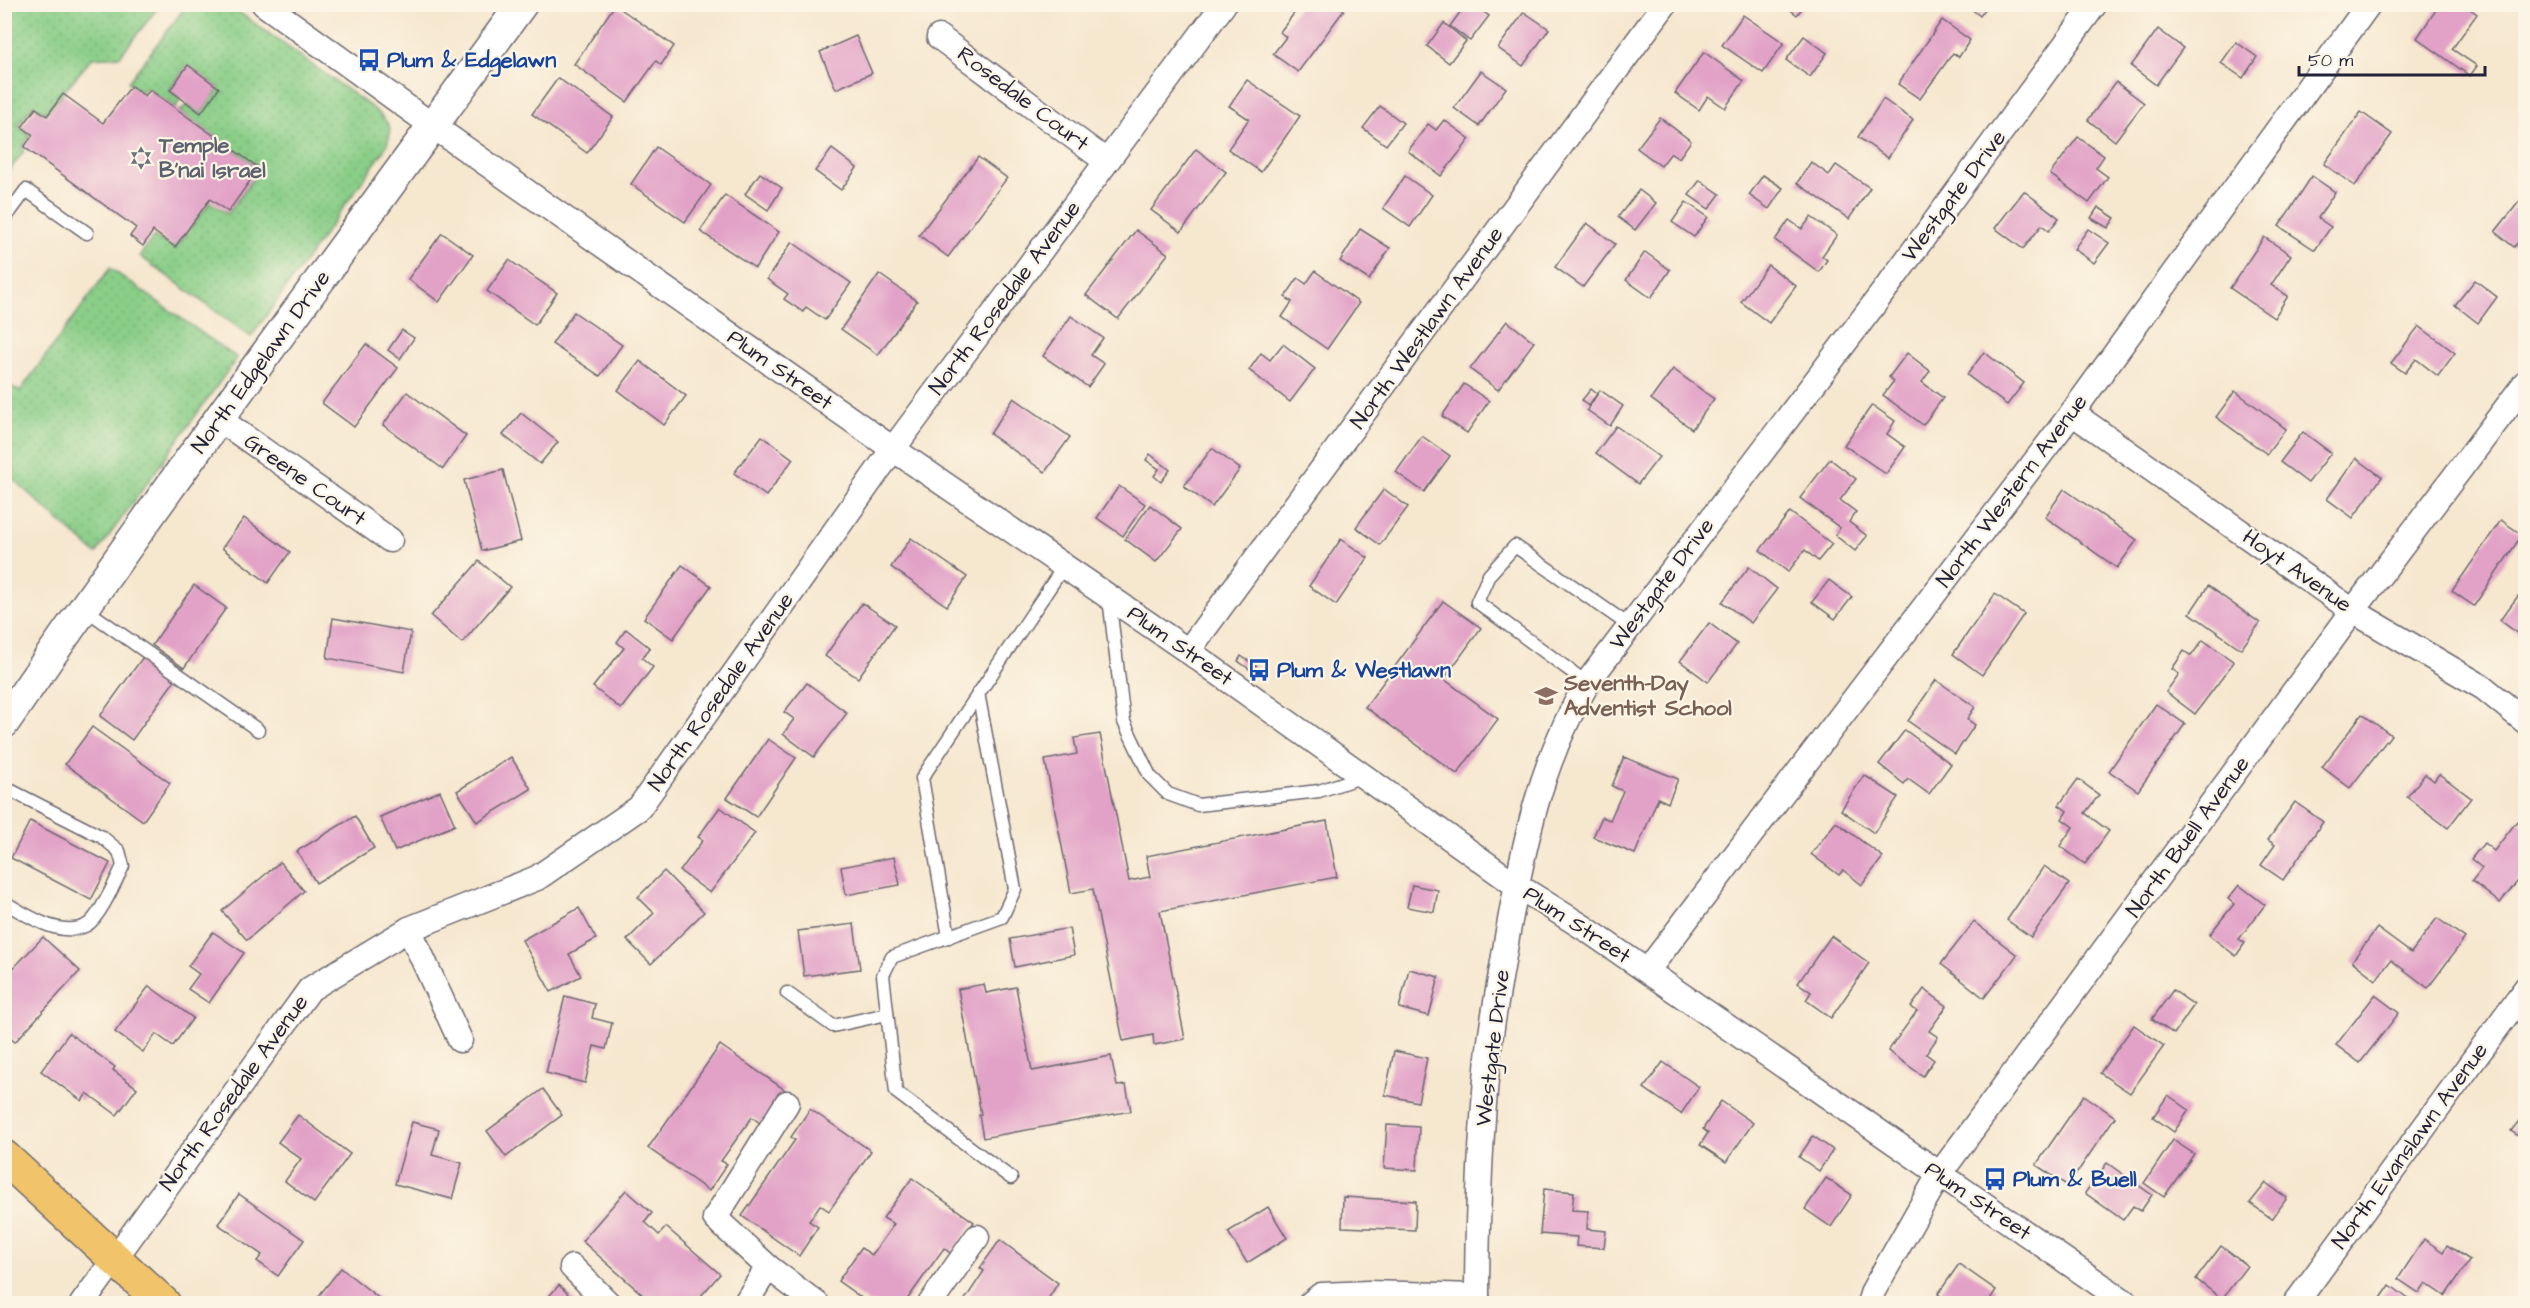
<svg xmlns="http://www.w3.org/2000/svg" width="2530" height="1308" font-family="'Architects Daughter',sans-serif">
<style>
.grass{fill:url(#grass-dots);stroke:#567862;stroke-width:1.5}
.building{fill:#e2a2c7}
.lines{fill:none;stroke-linecap:round;stroke-linejoin:round}
.service-casing{stroke:#6c676f;stroke-width:15}
.minor-casing{stroke:#6c676f;stroke-width:27}
.tertiary-casing{stroke:#6c676f;stroke-width:33}
.primary-casing{stroke:#6c676f;stroke-width:36}
.service{stroke:#fff;stroke-width:12}
.minor{stroke:#fff;stroke-width:24}
.tertiary{stroke:#fff;stroke-width:30}
.primary{stroke:#f1c36a;stroke-width:33}
.labels{text-anchor:middle;dominant-baseline:central;stroke-width:4.5;stroke-linejoin:round;paint-order:stroke}
.transit-label{font-size:22px;font-weight:bold;fill:#164399;stroke:#fcf5e5;text-anchor:start}
.street-label{font-size:22px;fill:#22223b;stroke:#fcf5e5}
.worship-label{font-size:22px;font-weight:bold;fill:#5b616d;stroke:#fcf5e5;text-anchor:start}
.education-label{font-size:22px;font-weight:bold;fill:#785e54;stroke:#fcf5e5;text-anchor:start}
</style>
<defs>
<pattern id="grass-dots" width="8" height="8" patternUnits="userSpaceOnUse" patternTransform="scale(1.5)"><rect width="8" height="8" fill="#8ace88"/><path d="M2 2h.1M6 6h.1" fill="none" stroke="#77b176" stroke-width="1.8" stroke-linecap="round"/></pattern>
</defs>
<rect width="100%" height="100%" fill="#fcf5e5"/>
<filter id="ink" filterUnits="userSpaceOnUse"><feTurbulence type="fractalNoise" baseFrequency=".0167" numOctaves="2"/><feDisplacementMap in="SourceGraphic" scale="12" xChannelSelector="R" yChannelSelector="G"/><feConvolveMatrix kernelMatrix="1 2 1 2 8 2 1 2 1" color-interpolation-filters="sRGB"/></filter>
<filter id="wash" filterUnits="userSpaceOnUse"><feTurbulence type="fractalNoise" baseFrequency=".008" numOctaves="4" result="noise"/><feDisplacementMap in="SourceGraphic" scale="24" xChannelSelector="R" yChannelSelector="G"/><feGaussianBlur stdDeviation="1.35" result="paint"/><feColorMatrix in="noise" values="0 0 0 0 0 0 0 0 0 0 0 0 0 0 0 0 0 1.4 0 .05"/><feComposite in="paint" operator="in"/></filter>
<g filter="url(#wash)">
<rect width="100%" height="100%" fill="#f6e7cf"/>
<g class="grass">
<path d="M5,4L160,5L120,56L92,58L46,113L33,105L18,126L30,135L22,147L24,151L6,175L4,174Z"/>
<path d="M187,5H229L374,109C392,125 395,130 383,152L251,337L140,256L154,236L175,249L210,202L228,214L260,169L180,111L187,104L200,114L219,88L188,65L169,90L180,99L176,108L146,87L142,92L128,82Z"/>
<path d="M110,268L237,358L96,554L5,472L4,383L20,391Z"/>
</g>
<g id="blocks">
<g class="building">
<path d="M1301,4H1337L1344,10L1298,72L1273,54L1286,37L1280,32Z"/>
<path d="M1466,4H1473L1489,16L1470,41L1450,26Z"/>
<path d="M1783,4H1805L1797,15Z"/>
<path d="M1965,4H1989L1980,16Z"/>
<path d="M2440,4H2463L2477,14L2452,49L2477,66L2470,76L2417,38Z"/>
<path d="M615,5L674,46L661,65L656,61L627,102L574,64Z"/>
<path d="M1524,12L1549,29L1523,66L1498,48Z"/>
<path d="M1743,15L1784,43L1763,73L1722,45Z"/>
<path d="M1942,20L1970,40L1959,57L1953,53L1920,99L1898,84Z"/>
<path d="M1444,23L1466,41L1449,63L1427,46Z"/>
<path d="M2158,29L2183,48L2156,85L2131,66Z"/>
<path d="M856,36L872,73L836,89L820,52Z"/>
<path d="M1804,36L1827,53L1810,77L1786,60Z"/>
<path d="M2236,42L2257,57L2243,78L2221,63Z"/>
<path d="M1704,52L1744,81L1725,108L1708,96L1699,110L1675,93Z"/>
<path d="M188,65L219,88L201,113L170,90Z"/>
<path d="M1481,71L1506,88L1479,126L1454,108Z"/>
<path d="M558,78L613,117L587,153L532,114Z"/>
<path d="M1247,80L1300,116L1261,172L1228,149L1249,119L1229,106Z"/>
<path d="M2116,82L2144,103L2115,141L2088,120Z"/>
<path d="M131,86L145,96L150,90L259,168L228,212L210,199L175,247L153,231L143,246L130,236L136,228L24,147L33,135L22,127L36,108L47,116L63,94L103,123Z"/>
<path d="M1883,99L1913,120L1888,158L1858,137Z"/>
<path d="M1380,106L1403,123L1386,145L1363,128Z"/>
<path d="M2361,112L2392,134L2355,186L2324,164Z"/>
<path d="M1660,118L1691,141L1679,158L1671,153L1661,166L1637,148Z"/>
<path d="M1444,120L1470,139L1441,176L1408,151L1428,124L1436,130Z"/>
<path d="M2078,137L2104,156L2096,168L2108,177L2089,203L2050,174Z"/>
<path d="M656,147L711,185L685,222L631,184Z"/>
<path d="M832,149L857,168L841,190L815,171Z"/>
<path d="M1196,149L1226,172L1181,232L1151,210Z"/>
<path d="M978,157L1007,178L948,257L919,235Z"/>
<path d="M1811,162L1829,175L1836,165L1870,188L1849,219L1797,183Z"/>
<path d="M760,173L782,188L768,210L745,194Z"/>
<path d="M1763,175L1783,188L1769,209L1749,195Z"/>
<path d="M1405,176L1432,195L1410,227L1383,208Z"/>
<path d="M2312,176L2335,192L2318,218L2331,227L2315,250L2279,226Z"/>
<path d="M1700,180L1720,194L1709,209L1689,195Z"/>
<path d="M1639,190L1656,203L1635,230L1618,217Z"/>
<path d="M2024,191L2059,218L2049,231L2042,225L2023,249L1995,228Z"/>
<path d="M2526,193V233L2514,247L2495,232Z"/>
<path d="M725,195L779,232L755,268L700,231Z"/>
<path d="M1686,202L1708,217L1694,237L1672,222Z"/>
<path d="M2098,207L2115,218L2108,228L2091,218Z"/>
<path d="M1811,217L1837,235L1822,256L1827,260L1819,272L1775,240L1789,220L1802,229Z"/>
<path d="M1587,223L1615,244L1583,287L1555,267Z"/>
<path d="M1360,229L1390,248L1369,280L1340,261Z"/>
<path d="M2088,229L2109,243L2094,263L2074,249Z"/>
<path d="M1136,230L1168,254L1118,319L1086,295Z"/>
<path d="M442,233L473,255L439,302L408,279Z"/>
<path d="M2264,237L2291,255L2271,285L2288,296L2274,318L2230,288Z"/>
<path d="M792,242L851,283L825,320L806,307L803,312L784,299L788,294L767,279Z"/>
<path d="M1645,252L1670,270L1651,298L1626,280Z"/>
<path d="M509,260L557,293L535,325L487,291Z"/>
<path d="M1768,265L1796,286L1769,323L1741,302Z"/>
<path d="M1315,271L1359,303L1327,349L1282,317L1292,302L1285,297L1298,278L1306,284Z"/>
<path d="M879,274L917,301L878,355L841,329Z"/>
<path d="M2475,280L2497,297L2478,323L2455,305Z"/>
<path d="M574,312L622,345L600,376L552,344Z"/>
<path d="M1071,316L1103,338L1091,355L1104,364L1088,387L1043,356Z"/>
<path d="M1507,321L1534,342L1498,390L1470,369Z"/>
<path d="M2419,326L2455,353L2438,376L2416,359L2405,373L2391,363Z"/>
<path d="M402,330L414,338L400,359L388,350Z"/>
<path d="M366,344L398,368L354,427L322,403Z"/>
<path d="M1283,344L1315,369L1290,402L1249,370L1261,353L1270,360Z"/>
<path d="M1984,352L2024,383L2007,405L1967,375Z"/>
<path d="M1907,353L1930,371L1922,382L1943,398L1923,425L1883,395L1894,381L1889,377Z"/>
<path d="M640,361L686,396L664,425L618,390Z"/>
<path d="M1673,369L1714,399L1692,429L1651,399Z"/>
<path d="M1464,384L1489,401L1467,433L1442,416Z"/>
<path d="M1591,389L1597,394L1588,406L1582,400Z"/>
<path d="M1600,390L1623,406L1610,426L1587,410Z"/>
<path d="M2235,391L2286,429L2267,454L2216,417Z"/>
<path d="M407,392L466,436L443,469L383,425Z"/>
<path d="M1014,398L1070,437L1045,472L990,434Z"/>
<path d="M1872,405L1895,421L1887,434L1905,447L1886,474L1844,445Z"/>
<path d="M521,413L558,442L540,464L503,435Z"/>
<path d="M1616,426L1659,457L1638,484L1596,453Z"/>
<path d="M2303,432L2331,453L2308,483L2280,462Z"/>
<path d="M762,436L793,459L766,496L734,473Z"/>
<path d="M1422,436L1450,456L1424,492L1396,472Z"/>
<path d="M1212,448L1240,469L1212,507L1184,486Z"/>
<path d="M1150,454L1170,470L1161,482L1154,476L1159,469L1146,460Z"/>
<path d="M2356,458L2382,477L2353,518L2327,499Z"/>
<path d="M1830,459L1856,479L1840,500L1856,512L1849,522L1867,536L1855,551L1835,535L1840,528L1800,498Z"/>
<path d="M503,470L521,541L482,551L464,480Z"/>
<path d="M1119,486L1145,504L1123,536L1097,518Z"/>
<path d="M1384,489L1408,507L1380,545L1356,527Z"/>
<path d="M2064,489L2137,540L2117,568L2045,517Z"/>
<path d="M1150,505L1182,529L1156,562L1125,539Z"/>
<path d="M1790,512L1832,544L1818,561L1805,550L1788,572L1760,550Z"/>
<path d="M244,518L290,552L268,583L222,548Z"/>
<path d="M2501,520L2522,535L2474,606L2452,591Z"/>
<path d="M911,538L967,577L947,606L891,567Z"/>
<path d="M1341,539L1368,558L1336,605L1309,586Z"/>
<path d="M479,561L510,587L462,643L431,616Z"/>
<path d="M682,565L711,586L673,639L644,618Z"/>
<path d="M1749,567L1777,589L1751,623L1722,602Z"/>
<path d="M1829,580L1852,597L1835,619L1812,602Z"/>
<path d="M194,585L226,608L184,668L152,645Z"/>
<path d="M2208,586L2260,623L2241,649L2190,613Z"/>
<path d="M1995,594L2024,614L1982,675L1953,654Z"/>
<path d="M2518,596L2526,602V640L2500,620Z"/>
<path d="M1443,601L1481,628L1444,679L1498,719L1457,774L1365,707Z"/>
<path d="M862,603L895,625L858,678L825,656Z"/>
<path d="M333,618L411,632L404,672L327,658Z"/>
<path d="M1709,623L1737,644L1708,682L1680,661Z"/>
<path d="M626,629L650,648L642,658L653,667L621,709L593,687L624,648L617,642Z"/>
<path d="M2203,640L2234,662L2195,714L2166,692L2179,674L2172,669L2184,651L2191,656Z"/>
<path d="M1241,656L1256,666L1252,671L1238,661Z"/>
<path d="M143,657L175,680L132,740L100,716Z"/>
<path d="M1936,680L1975,707L1967,719L1975,725L1955,754L1908,721Z"/>
<path d="M807,683L847,713L814,757L783,734L794,719L784,712Z"/>
<path d="M2156,704L2185,724L2138,791L2109,771Z"/>
<path d="M2362,714L2391,735L2350,788L2322,767Z"/>
<path d="M92,727L170,783L143,821L65,764Z"/>
<path d="M1905,730L1951,764L1929,794L1908,779L1904,784L1879,764Z"/>
<path d="M1100,734L1129,881L1150,877L1146,856L1327,821L1337,877L1160,911L1185,1039L1154,1045L1153,1035L1123,1041L1093,889L1071,893L1045,760L1077,754L1074,738Z"/>
<path d="M768,739L796,758L756,817L727,798Z"/>
<path d="M511,757L531,789L477,822L457,791Z"/>
<path d="M1624,757L1678,779L1668,803L1658,798L1635,854L1593,837L1602,817L1610,820L1623,791L1612,786Z"/>
<path d="M2425,774L2434,781L2439,774L2471,798L2448,828L2407,797Z"/>
<path d="M1864,775L1898,797L1874,833L1841,810Z"/>
<path d="M2078,779L2099,795L2085,813L2109,831L2085,864L2060,846L2073,827L2062,819L2067,811L2059,805Z"/>
<path d="M440,791L455,825L395,851L380,817Z"/>
<path d="M2295,802L2323,822L2283,880L2261,865L2275,845L2268,840Z"/>
<path d="M720,807L755,833L710,893L680,871L703,840L698,837Z"/>
<path d="M355,816L374,848L316,883L297,851Z"/>
<path d="M30,821L110,863L91,900L11,858Z"/>
<path d="M2517,821L2526,827V871L2500,903L2472,881L2482,868L2471,859L2484,843L2494,851Z"/>
<path d="M1836,822L1883,857L1862,885L1843,870L1839,875L1811,854Z"/>
<path d="M894,857L900,885L846,895L841,867Z"/>
<path d="M280,862L304,891L247,940L222,911Z"/>
<path d="M2044,866L2069,884L2031,937L2007,920Z"/>
<path d="M664,871L704,912L651,964L627,940L654,913L638,897Z"/>
<path d="M1412,885L1438,890L1434,912L1407,907Z"/>
<path d="M2239,885L2265,905L2239,939L2245,943L2236,956L2209,935L2234,904L2228,899Z"/>
<path d="M579,908L596,939L569,954L581,976L551,992L522,940Z"/>
<path d="M2437,918L2465,938L2428,988L2391,960L2376,980L2352,961L2377,928L2411,953Z"/>
<path d="M1974,922L2017,955L1984,998L1941,964Z"/>
<path d="M854,924L860,969L804,976L798,931Z"/>
<path d="M1069,928L1074,955L1015,967L1010,939Z"/>
<path d="M213,932L244,953L209,1003L188,989L199,974L188,966Z"/>
<path d="M1831,936L1869,963L1831,1018L1806,1000L1811,992L1798,983Z"/>
<path d="M43,937L80,971L15,1042L4,1033V978Z"/>
<path d="M1409,969L1439,977L1429,1016L1399,1008Z"/>
<path d="M984,984L986,993L1016,987L1032,1071L1111,1056L1117,1086L1126,1085L1131,1111L983,1138L979,1115L981,1114L958,989Z"/>
<path d="M149,986L193,1018L173,1046L156,1034L143,1052L115,1032Z"/>
<path d="M1924,989L1947,1006L1929,1031L1938,1037L1926,1054L1934,1060L1923,1076L1888,1051L1917,1011L1911,1007Z"/>
<path d="M2173,990L2194,1005L2174,1034L2152,1019Z"/>
<path d="M2375,995L2399,1013L2360,1063L2336,1045Z"/>
<path d="M565,996L595,1004L592,1018L612,1023L606,1049L594,1046L585,1083L546,1073Z"/>
<path d="M2134,1025L2164,1046L2130,1093L2100,1073Z"/>
<path d="M69,1033L115,1067L113,1070L137,1088L117,1115L87,1093L82,1101L41,1071Z"/>
<path d="M720,1045L785,1090L761,1124L752,1117L721,1161L727,1164L709,1191L648,1148Z"/>
<path d="M1394,1051L1427,1058L1418,1102L1385,1095Z"/>
<path d="M1663,1062L1699,1087L1681,1114L1644,1088Z"/>
<path d="M543,1089L562,1115L506,1157L487,1131Z"/>
<path d="M2084,1095L2115,1117L2068,1186L2036,1165Z"/>
<path d="M2168,1095L2189,1110L2174,1132L2153,1117Z"/>
<path d="M1721,1101L1753,1123L1726,1162L1700,1145L1708,1133L1703,1129Z"/>
<path d="M810,1109L871,1151L829,1211L820,1205L809,1221L818,1227L799,1256L742,1216L795,1140L791,1137Z"/>
<path d="M2526,1112V1141L2511,1131Z"/>
<path d="M298,1115L350,1154L314,1203L285,1181L301,1159L278,1142Z"/>
<path d="M412,1122L439,1129L432,1155L462,1163L452,1199L395,1184Z"/>
<path d="M1387,1125L1419,1127L1417,1170L1384,1168Z"/>
<path d="M1813,1136L1833,1150L1819,1171L1799,1157Z"/>
<path d="M2173,1140L2194,1154L2164,1197L2144,1183Z"/>
<path d="M2107,1163L2152,1195L2141,1211L2133,1206L2123,1220L2085,1193Z"/>
<path d="M912,1178L974,1222L951,1254L944,1248L904,1304H870L838,1281L861,1248L872,1255L894,1224L883,1218Z"/>
<path d="M1826,1178L1852,1195L1831,1227L1805,1209Z"/>
<path d="M2266,1183L2287,1198L2272,1219L2250,1203Z"/>
<path d="M1544,1189L1574,1192L1572,1210L1588,1211L1587,1229L1606,1231L1604,1248L1576,1246L1577,1237L1540,1234Z"/>
<path d="M626,1190L652,1213L645,1222L659,1235L666,1227L720,1274L694,1304H653L582,1241Z"/>
<path d="M239,1194L304,1240L278,1276L257,1261L262,1255L218,1224Z"/>
<path d="M1343,1197L1416,1201L1415,1230L1342,1227Z"/>
<path d="M1268,1207L1287,1238L1247,1263L1228,1232Z"/>
<path d="M2424,1239L2443,1252L2447,1245L2470,1260L2445,1296L2426,1283L2419,1293L2398,1279Z"/>
<path d="M1000,1240L1058,1283L1045,1304H962L984,1271L980,1268Z"/>
<path d="M2221,1246L2247,1266L2222,1299L2196,1279Z"/>
<path d="M1959,1264L1996,1290L1987,1304H1951L1938,1294Z"/>
<path d="M341,1268L386,1304H325L317,1298Z"/>
<path d="M559,1285L578,1304H542Z"/>
<path d="M2390,1285L2415,1304H2377Z"/>
</g>
</g>
</g>
<g filter="url(#ink)">
<use href="#blocks" fill-opacity="0" stroke="#6c676f" stroke-width="1.5"/>
<g class="lines">
<g class="service-casing">
<g id="service">
<path d="M4,220L26,190L87,233"/>
<path d="M1109,598L1124,722L1150,776L1168,794L1198,805L1319,791L1364,776"/>
<path d="M85,609L258,730"/>
<path d="M1587,683L1477,602L1489,575L1515,546L1630,626"/>
<path d="M978,693L1015,889L1002,917L892,957L883,975L896,1092L1011,1178"/>
<path d="M4,787L102,837L119,851L123,866C116,880 100,917 87,925C61,939 26,915 4,902"/>
<path d="M949,937L922,778L1064,566"/>
<path d="M787,993L833,1026L887,1014"/>
</g>
</g>
<g class="minor-casing">
<g id="minor">
<path d="M264,4L433,126L893,449L1188,651L1516,885L1586,929L2128,1304"/>
<path d="M939,37L1106,161"/>
<path d="M2072,413L2353,611L2484,688L2526,722"/>
<path d="M219,419L390,540"/>
<path d="M1188,651L1665,4"/>
<path d="M409,929L460,1040"/>
<path d="M1647,971L2072,413L2369,4"/>
<path d="M787,1103L715,1218L768,1267L817,1304"/>
<path d="M572,1267L609,1304"/>
<path d="M82,1304L310,989L409,929L537,878L639,808L893,449L1224,4"/>
<path d="M745,1304L768,1267"/>
<path d="M930,1304L977,1237"/>
<path d="M1310,1304L1321,1295L1368,1293L1477,1296"/>
<path d="M1477,1304C1477,1222 1480,1139 1488,1058C1492,1018 1501,977 1507,937C1523,848 1541,757 1590,679L1887,287L2095,4"/>
<path d="M1869,1304L1873,1291L1939,1175L2353,611L2526,382"/>
<path d="M2295,1304L2526,988"/>
</g>
</g>
<g class="tertiary-casing">
<path id="tertiary" d="M4,723C171,480 347,243 522,4"/>
</g>
<g class="primary-casing">
<path id="primary" d="M4,1157L164,1304"/>
</g>
<use href="#service" class="service"/>
<use href="#minor" class="minor"/>
<use href="#tertiary" class="tertiary"/>
<use href="#primary" class="primary"/>
</g>
</g>
<defs>
<g id="bus-bare" transform="scale(1.8)"><path d="M-5-6H5V4H4V6H2V4H-2V6H-4V4H-5ZM-3.5-4V0h7V-4ZM-3.5 1.2v1.5H-2V1.2ZM2 1.2v1.5H3.5V1.2Z" fill="#1a4fb4" stroke="#fcf5e5" stroke-width="2.5" paint-order="stroke"/></g>
<g id="synagogue-bare" transform="scale(1.8)"><path d="M0-6.5L5.6 3.2H-5.6ZM0 6.5L5.6-3.2H-5.6Z" fill="#6b7280" stroke="#fcf5e5" stroke-width="2.5" paint-order="stroke"/></g>
<g id="school-bare" transform="scale(1.8)"><path d="M0-5L7-2L0 1L-7-2ZM-4 1L0 2.5L4 1V4Q0 6-4 4Z" fill="#8d6e63" stroke="#fcf5e5" stroke-width="2.5" paint-order="stroke"/></g>
</defs>
<g fill-rule="evenodd">
<use href="#bus-bare" x="369" y="60"/>
<use href="#synagogue-bare" x="141" y="158"/>
<use href="#bus-bare" x="1259" y="670"/>
<use href="#school-bare" x="1546" y="696"/>
<use href="#bus-bare" x="1995" y="1179"/>
</g>
<g class="labels">
<g class="transit-label">
<text x="387" y="60">Plum &amp; Edgelawn</text>
<text x="1277" y="670">Plum &amp; Westlawn</text>
<text x="2013" y="1179">Plum &amp; Buell</text>
</g>
<g class="street-label">
<text transform="translate(1023 99) rotate(37)">Rosedale Court</text>
<text transform="translate(1954 196) rotate(-53)">Westgate Drive</text>
<text transform="translate(1005 298) rotate(-53)">North Rosedale Avenue</text>
<text transform="translate(1427 328) rotate(-54)">North Westlawn Avenue</text>
<text transform="translate(261 362) rotate(-54)">North Edgelawn Drive</text>
<text transform="translate(780 370) rotate(35)">Plum Street</text>
<text transform="translate(305 480) rotate(35)">Greene Court</text>
<text transform="translate(2012 491) rotate(-53)">North Western Avenue</text>
<text transform="translate(2297 571) rotate(35)">Hoyt Avenue</text>
<text transform="translate(1662 584) rotate(-53)">Westgate Drive</text>
<text transform="translate(1180 646) rotate(35)">Plum Street</text>
<text transform="translate(721 692) rotate(-55)">North Rosedale Avenue</text>
<text transform="translate(2188 837) rotate(-54)">North Buell Avenue</text>
<text transform="translate(1577 925) rotate(33)">Plum Street</text>
<text transform="translate(1493 1048) rotate(-83)">Westgate Drive</text>
<text transform="translate(234 1093) rotate(-54)">North Rosedale Avenue</text>
<text transform="translate(2410 1146) rotate(-54)">North Evanslawn Avenue</text>
<text transform="translate(1978 1201) rotate(34)">Plum Street</text>
</g>
<g class="worship-label">
<text x="159" y="145">Temple<tspan x="159" dy="25">B'nai Israel</tspan></text>
</g>
<g class="education-label">
<text x="1564" y="683">Seventh-Day<tspan x="1564" dy="25">Adventist School</tspan></text>
</g>
</g>
<rect width="2530" height="1308" fill="none" stroke="#fcf5e5" stroke-width="24"/>
<path d="M2299 66v9h186v-9" fill="none" stroke="#22223b" stroke-width="3"/>
<text x="2308" y="66" font-size="18" fill="#22223b" stroke="#fcf5e5" stroke-width="4.5" paint-order="stroke">50 m</text>
</svg>
